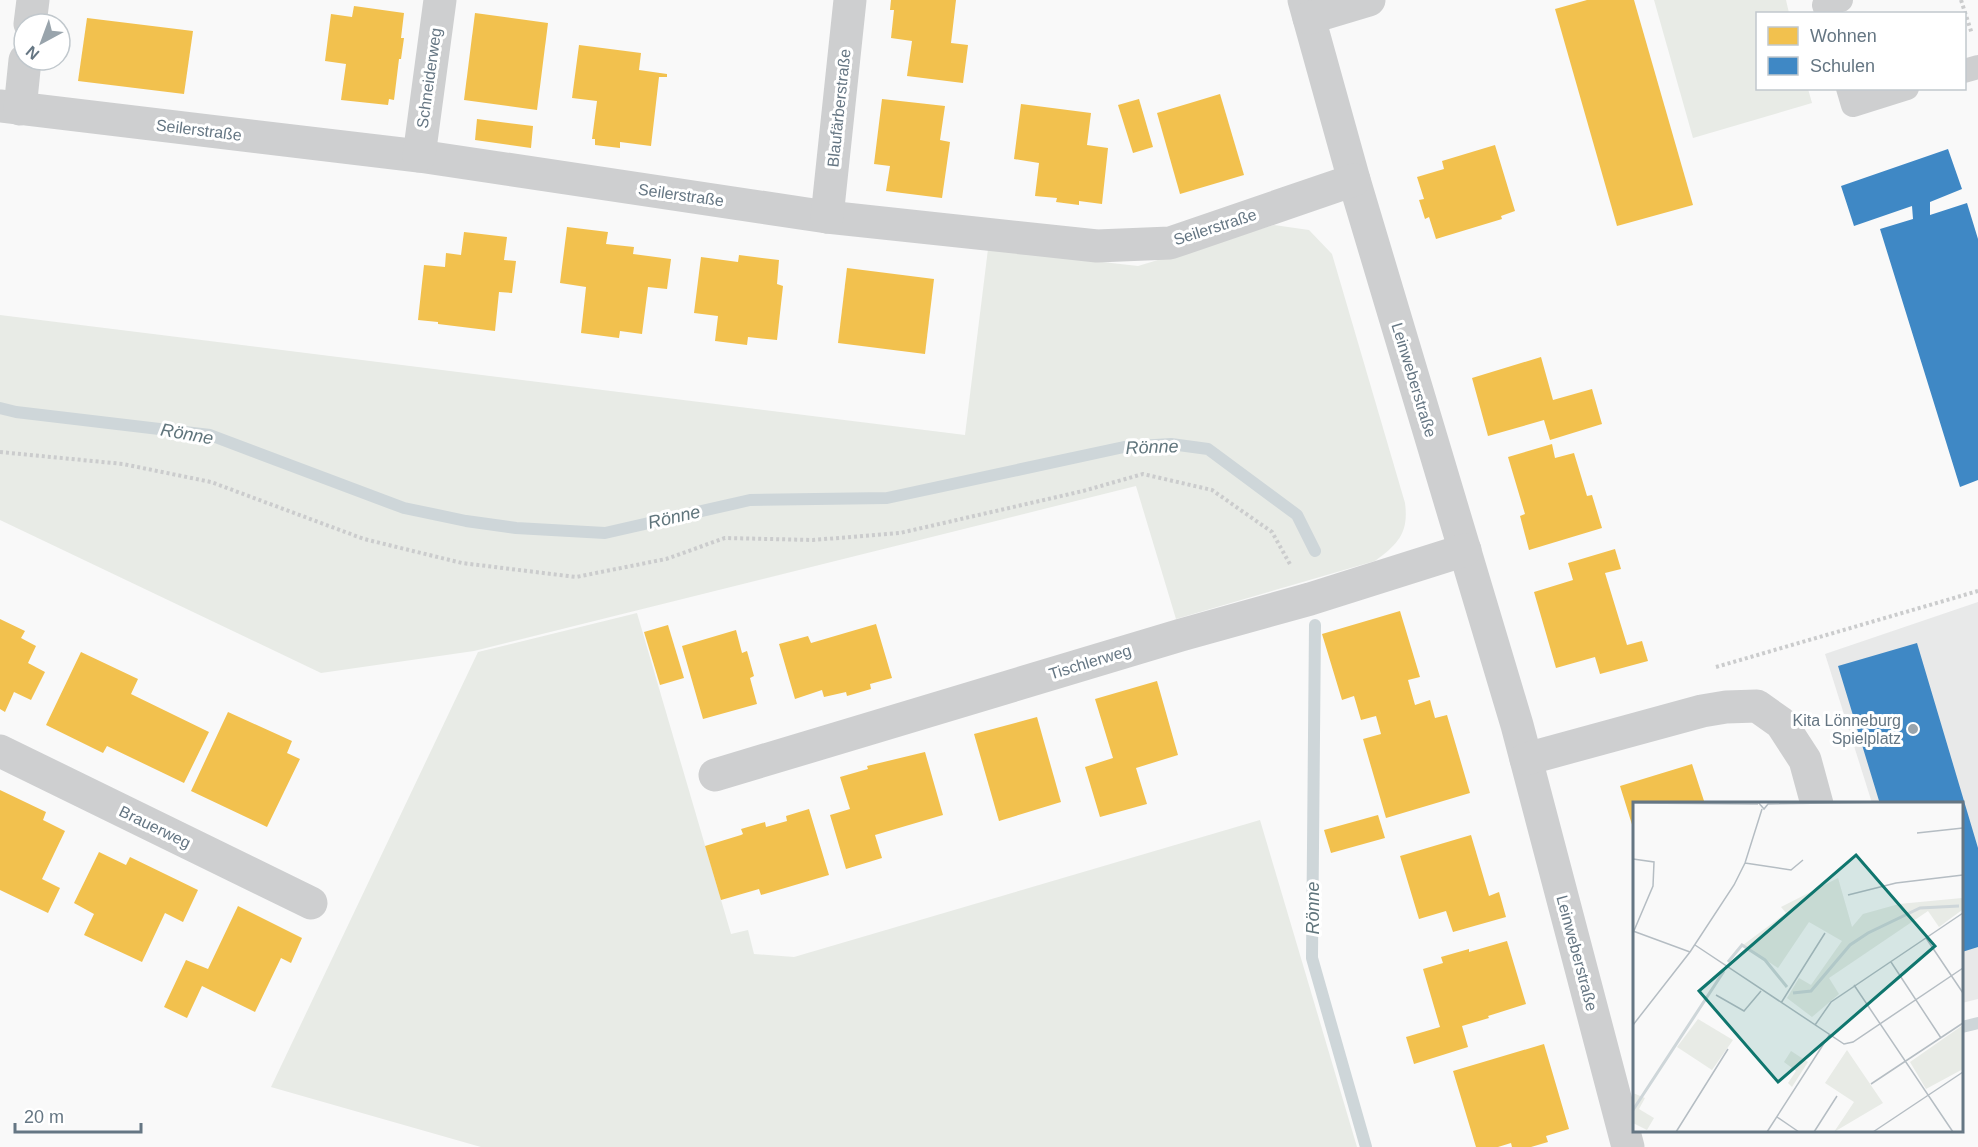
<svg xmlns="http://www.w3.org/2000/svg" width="1978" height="1147" font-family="Arial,sans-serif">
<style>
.built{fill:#e8e9e9}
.green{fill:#e8ebe6}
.homes{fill:#f2c14e}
.schools{fill:#3f88c5}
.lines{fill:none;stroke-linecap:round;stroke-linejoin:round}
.stream{stroke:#ced6d9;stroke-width:12}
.path{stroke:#cbcccd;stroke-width:4;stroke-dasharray:3 3;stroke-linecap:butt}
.service{stroke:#cecfd0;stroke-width:24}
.minor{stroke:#cecfd0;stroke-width:33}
.poi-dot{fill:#99a4ac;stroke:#fff;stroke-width:2}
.labels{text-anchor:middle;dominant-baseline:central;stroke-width:6;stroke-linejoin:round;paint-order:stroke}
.street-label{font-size:16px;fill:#657683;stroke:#fff}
.poi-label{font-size:16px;fill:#657683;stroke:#fff;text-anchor:end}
.water-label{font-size:18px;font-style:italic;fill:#60757c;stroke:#fff}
.inset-river{fill:none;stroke:#ced6d9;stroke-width:3}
.inset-road{fill:none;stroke:#b5bdc3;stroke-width:1.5}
.view{fill:#0f766e;fill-opacity:0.15;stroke:#0f766e;stroke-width:3}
.inset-edge{fill:none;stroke:#657683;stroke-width:3}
</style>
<rect width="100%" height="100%" fill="#f9f9f9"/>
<path class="built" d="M1978,602V999L1962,1003V804L1872,803L1825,654Z"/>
<g class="green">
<path d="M1654,0H1786L1789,13L1758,14V88L1808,89L1812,103L1693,138Z"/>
<path d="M1274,225L1309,230L1332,254L1405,503C1409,533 1398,544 1375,561L1176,619L1136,486L474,651L321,673L0,520V315L965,435L988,249L1138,266Z"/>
<path d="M637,613L731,934L748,930L754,954L794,957L1260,820L1357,1147H481L271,1087L478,652Z"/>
</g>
<g class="homes">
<path d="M891,0H956L951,43L968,45L963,83L907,76L912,41L891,38L894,10H890Z"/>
<path d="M1587,0H1634L1693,205L1617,226L1555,9Z"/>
<path d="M354,6L404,13L401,38H404L401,59H399L394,100L389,99L388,105L341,100L346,64L325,61L331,14L352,17Z"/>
<path d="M475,13L548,23L537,110L464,100Z"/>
<path d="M87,18L193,31L184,94L78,81Z"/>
<path d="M579,45L641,53L639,70L667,74V77H659L651,146L620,142V148L595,145V139H592L597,101L572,98Z"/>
<path d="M1220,94L1244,175L1180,194L1157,113Z"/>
<path d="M882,99L945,106L940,140L950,142L942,198L886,191L890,166L874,164Z"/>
<path d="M1139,99L1153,147L1133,153L1118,105Z"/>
<path d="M1021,104L1091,113L1087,145L1108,148L1102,204L1079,201V205L1056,202L1057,198L1035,196L1039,163L1014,159Z"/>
<path d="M477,119L533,126L531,148L475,140Z"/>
<path d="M1495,145L1515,211L1501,216L1502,219L1436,239L1429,217L1425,219L1419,200L1424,199L1417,177L1444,169L1442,161Z"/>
<path d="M567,227L608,232L606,244L634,247L633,254L671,259L667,289L648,287L642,334L620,331L619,338L581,333L586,287L560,283Z"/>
<path d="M464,232L507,237L504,260L516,261L512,293L499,292L495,331L438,324V322L418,320L424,265L445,267L446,253L461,255Z"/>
<path d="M739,255L779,260L777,284L783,286L777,340L748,337L747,345L715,341L718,316L694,313L701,257L738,262Z"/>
<path d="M847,268L934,279L925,354L838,343Z"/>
<path d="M1541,357L1553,400L1592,389L1602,424L1550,440L1544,420L1488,436L1472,378Z"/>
<path d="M1552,444L1555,458L1574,453L1587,496L1592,495L1602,528L1529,550L1520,516L1525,514L1508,457Z"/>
<path d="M1615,549L1621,569L1605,573L1627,645L1642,641L1648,661L1600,674L1595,657L1556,668L1534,592L1573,580L1568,563Z"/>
<path d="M1400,611L1420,677L1408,680L1415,705L1430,700L1435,718L1447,715L1470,793L1386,818L1363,739L1381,734L1376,716L1361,720L1354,696L1342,700L1322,634Z"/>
<path d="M0,619L25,631L21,638L36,646L28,663L45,672L31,700L14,692L5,712L0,709Z"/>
<path d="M876,624L892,678L870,684L871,689L847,696L846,692L824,697L822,690L795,699L779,644L808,636L811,643Z"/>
<path d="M668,625L684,678L660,685L644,632Z"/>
<path d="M736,630L742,653L747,651L754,676L750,678L757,704L703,719L682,646Z"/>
<path d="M81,652L138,679L131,694L209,732L184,783L107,746L103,753L46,725Z"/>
<path d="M1157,681L1178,755L1136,768L1147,804L1100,817L1085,767L1113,758L1095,699Z"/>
<path d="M228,712L292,741L287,753L300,759L267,827L191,791Z"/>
<path d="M1037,717L1061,802L999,821L974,734Z"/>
<path d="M925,752L943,815L875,835L882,858L846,869L830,815L850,809L840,777L868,769L867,766Z"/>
<path d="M1692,764L1705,804H1634V831L1620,786Z"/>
<path d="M0,790L46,812L43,820L65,831L42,879L60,888L48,913L0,890Z"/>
<path d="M809,809L829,875L761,895L759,889L721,900L705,846L741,835L743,834L741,829L765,822L766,827L787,821L786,816Z"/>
<path d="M1378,815L1385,838L1331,853L1324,830Z"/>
<path d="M1471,835L1489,896L1499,892L1506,917L1453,932L1446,911L1419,919L1400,856Z"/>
<path d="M99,852L126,865L130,857L198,890L183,922L165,913L142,962L84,935L94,914L74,903Z"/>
<path d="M238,906L302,938L291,963L281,958L255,1012L202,986L187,1018L164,1007L186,960L208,969Z"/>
<path d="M1507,941L1526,1004L1488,1016L1489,1018L1462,1026L1468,1047L1414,1064L1406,1037L1440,1027L1423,969L1443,963L1441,957L1469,949V952Z"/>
<path d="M1544,1044L1569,1129L1546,1136L1548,1142L1531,1147H1512L1511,1143L1498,1147H1476L1453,1071Z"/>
</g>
<g class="schools">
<path d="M1948,149L1962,189L1930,202V215L1967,203L1978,239V480L1960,487L1880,229L1913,219L1912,206L1854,226L1841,186Z"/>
<path d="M1917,643L1978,848V947L1962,952V804H1880L1838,666Z"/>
</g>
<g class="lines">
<g class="stream">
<path d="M0,408L16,412L210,435L404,508L466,521L516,528L605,533L750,500L887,498L1124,447L1171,444L1208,449L1297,515L1315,551"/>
<path d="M1315,625L1312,958L1366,1147"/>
<path d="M1962,1027L1978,1023"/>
</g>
<g class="path">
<path d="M1961,0L1972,34"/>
<path d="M0,452L123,464L211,482L364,539L462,563L576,577L666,559L725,538L813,540L900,533L1083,491L1143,474L1212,490L1272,532L1291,566"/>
<path d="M1716,667L1978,591"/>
</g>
<g class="service">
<path d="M1827,14L1824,5L1841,0"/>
<path d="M1964,71L1978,67"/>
<path d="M1848,88L1853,105L1907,88"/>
</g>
<g class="minor">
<path d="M1304,0L1354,180L1517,725L1628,1147"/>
<path d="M1309,18L1369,0"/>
<path d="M30,24L33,0"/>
<path d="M0,106L419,156L827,217L1097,246L1170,243L1354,180"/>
<path d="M20,109L25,60"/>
<path d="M419,156L440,0"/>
<path d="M827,217L850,0"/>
<path d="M0,751L311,903"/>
<path d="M1526,759L1702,711L1726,707L1757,706L1781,723L1805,760L1817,804"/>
<path d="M715,775L1181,635L1310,599L1465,550"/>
</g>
</g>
<circle class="poi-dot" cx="1913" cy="729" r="6"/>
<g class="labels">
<g class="street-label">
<text transform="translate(429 78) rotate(-82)">Schneiderweg</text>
<text transform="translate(839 108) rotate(-84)">Blaufärberstraße</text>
<text transform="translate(199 130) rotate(7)">Seilerstraße</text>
<text transform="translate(681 195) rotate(8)">Seilerstraße</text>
<text transform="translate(1215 227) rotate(-18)">Seilerstraße</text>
<text transform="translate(1414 380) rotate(73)">Leinweberstraße</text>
<text transform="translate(1090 662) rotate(-17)">Tischlerweg</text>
<text transform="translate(155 827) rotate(26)">Brauerweg</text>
<text transform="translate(1577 953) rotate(75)">Leinweberstraße</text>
</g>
<g class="poi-label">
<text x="1901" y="720">Kita Lönneburg<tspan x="1901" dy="18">Spielplatz</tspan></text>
</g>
<g class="water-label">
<text transform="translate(187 434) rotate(10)">Rönne</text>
<text transform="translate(1152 447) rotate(-2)">Rönne</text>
<text transform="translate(674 517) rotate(-13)">Rönne</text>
<text transform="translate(1313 908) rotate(-90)">Rönne</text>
</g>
</g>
<g transform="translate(1633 802)">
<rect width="330" height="330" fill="#f9f9f9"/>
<path d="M205,76L219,125L230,112L266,102L329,96V108L306,125L295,109L196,176L206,192L179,215L154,196L166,176L178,183L209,139L176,120L145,166L110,143L153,111L148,105ZM65,217L100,238L79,268L44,245ZM330,223V267L293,287L277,260ZM214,248L250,301L201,330L221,300L192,281ZM158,249L175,260L159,285L155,281L163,269L151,260ZM0,291L12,296L6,307L21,316L14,328L0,321Z" fill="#e8ebe6"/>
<path class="inset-river" d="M95,160L109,143L132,158L154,185M160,191L178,189L217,143L235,131L287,106L326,104M0,308L91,169"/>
<path class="inset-road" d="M125,0L131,7L135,2L261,0M0,1L125,2M284,31L330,26M0,57L21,60L20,84L0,131M112,61L158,68L170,58M215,93L263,81L330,73M0,129L57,150M293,136L330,191M62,143L211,242L220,240L330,166M258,160L308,236M221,183L320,330M83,193L111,209L128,189M148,201L192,131M0,223L57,150L101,83L112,61L129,7M182,223L198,200L330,111M238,282L330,221M144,315L166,330M43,330L95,247M134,330L197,232M181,330L204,294M240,330L330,270"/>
<path class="view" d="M223,53L302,144L145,280L66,189Z"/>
<rect width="330" height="330" class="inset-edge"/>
</g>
<rect x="1756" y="12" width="210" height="78" fill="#ffffff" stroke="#c1c8cd" stroke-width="1.5"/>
<rect x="1768" y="27" width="30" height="18" fill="#f2c14e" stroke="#c1c8cd" stroke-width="1.5"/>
<text x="1810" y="42" font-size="18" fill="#657683">Wohnen</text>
<rect x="1768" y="57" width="30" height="18" fill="#3f88c5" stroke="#c1c8cd" stroke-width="1.5"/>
<text x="1810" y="72" font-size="18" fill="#657683">Schulen</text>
<g transform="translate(42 42) rotate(221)"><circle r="28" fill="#ffffff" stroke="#c1c8cd" stroke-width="1.5"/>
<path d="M0-4.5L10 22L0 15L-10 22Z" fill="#99a4ac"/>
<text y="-9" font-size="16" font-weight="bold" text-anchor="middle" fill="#657683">N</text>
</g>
<path d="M15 1123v9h126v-9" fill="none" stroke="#657683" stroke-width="3"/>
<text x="24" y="1123" font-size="18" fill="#657683" stroke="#ffffff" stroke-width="4.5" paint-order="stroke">20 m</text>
</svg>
